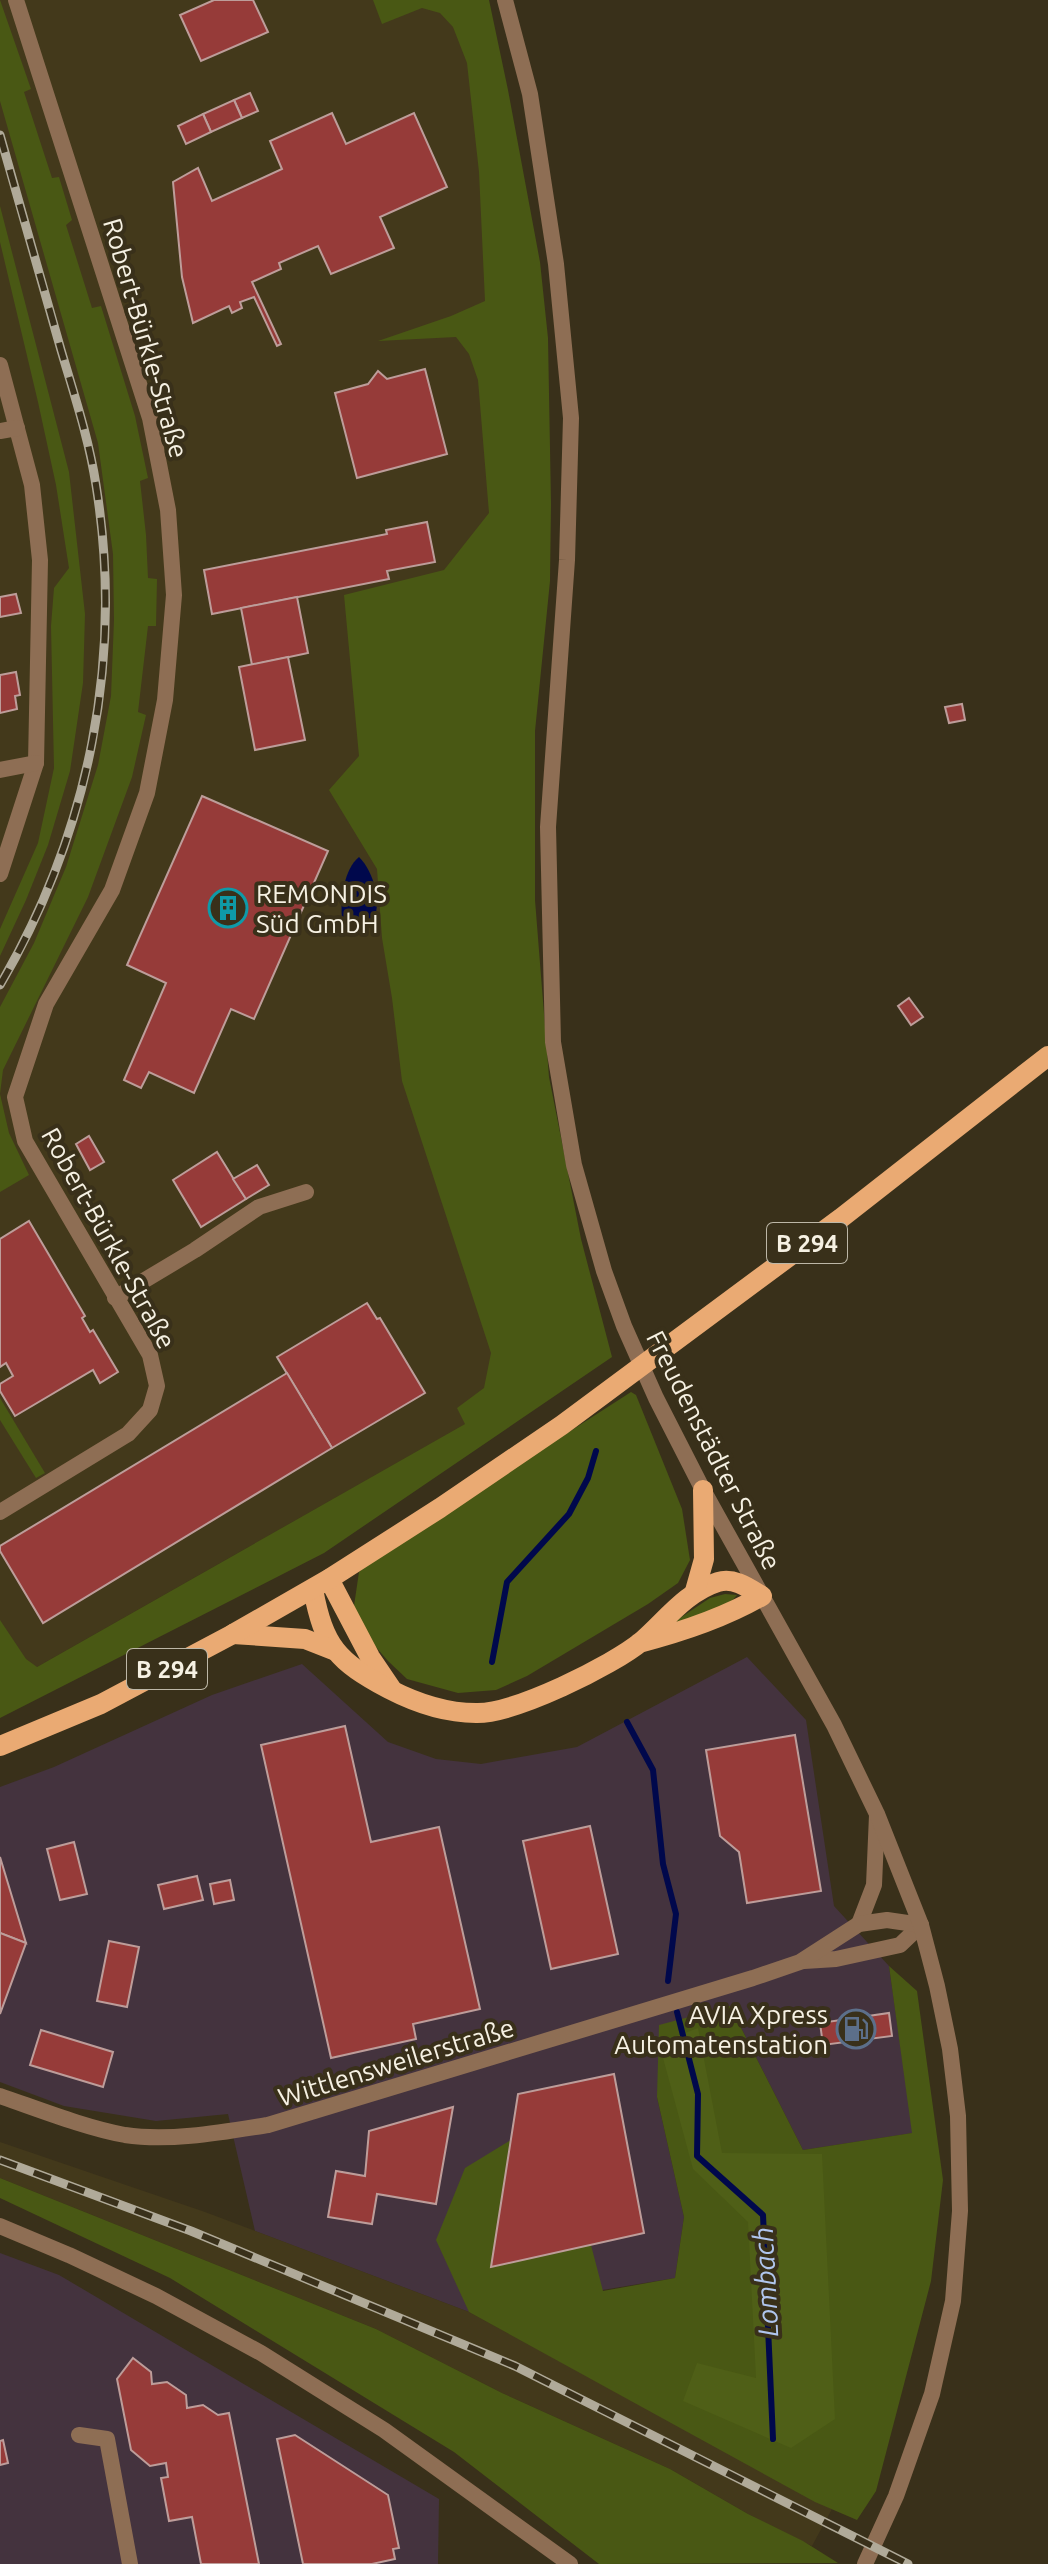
<svg xmlns="http://www.w3.org/2000/svg" width="1048" height="2564" font-family="Ubuntu,sans-serif">
<style>
.commercial{fill:#44333e}
.built{fill:#43391b}
.green{fill:#495814}
.forest{fill:#4f5f17}
.water{fill:#00084c}
.lines{fill:none;stroke-linecap:round;stroke-linejoin:round}
.stream{stroke:#00084c;stroke-width:6}
.building{fill:#963b39;stroke:#bd9d9a;stroke-width:2}
.minor{stroke:#8e6e54;stroke-width:16}
.tertiary{stroke:#8e6e54;stroke-width:16}
.primary{stroke:#eaaa73;stroke-width:20}
.rail-casing{stroke:#b0aa99;stroke-width:9}
.rail{stroke:#39301a;stroke-width:6;stroke-dasharray:18;stroke-linecap:butt}
.labels{text-anchor:middle;dominant-baseline:central;stroke-width:8;stroke-linejoin:round;paint-order:stroke}
.shield{fill:#39301a;stroke:#bdb7a7;stroke-width:2}
.shield-label{font-size:24px;font-weight:bold;fill:#f6f1e3}
.street-label{font-size:26px;fill:#f6f1e3;stroke:#39301a}
.poi-label{font-size:26px;fill:#f6f1e3;stroke:#39301a;text-anchor:start}
.water-label{font-size:28px;font-style:italic;fill:#b0c5ed;stroke:#39301a}
</style>
<rect width="100%" height="100%" fill="#39301a"/>
<g class="commercial">
<path d="M747,1657L806,1720L834,1906L889,1966L913,2133L803,2150L730,2006L657,2097L684,2217L675,2278L469,2312L255,2231L228,2114L156,2121L64,2106L0,2082V1787L54,1767L212,1695L302,1664L388,1742L436,1759L481,1764L577,1747Z"/>
<path d="M0,2253L59,2275L439,2499L438,2564H0Z"/>
</g>
<g class="built">
<path d="M0,0H467L507,140L536,1141L594,1351L0,1688Z"/>
<path d="M0,2142L205,2212L469,2312L832,2509L812,2546L748,2514L670,2469L502,2393L376,2329L0,2178Z"/>
</g>
<g class="green">
<path d="M0,0L31,89L24,92L52,178L59,177L72,220L66,225L92,308L101,306L135,416L148,478L140,481L146,535L148,578L157,579L156,626H148L138,712L146,715L132,777L88,897L3,1070L0,1094L9,1133L29,1175L0,1192V1007L34,943L66,867L98,765L111,696L114,620L113,554L98,443L0,101Z"/>
<path d="M373,0H489L508,90L540,262L548,338L551,504L550,581L535,731V900L549,1077L581,1239L612,1357L324,1553L0,1718V1620L26,1659L37,1667L465,1424L457,1408L484,1388L491,1353L402,1081L392,998L382,938L377,869L329,790L359,756L344,595L444,570L489,513L478,380L469,354L456,337L378,341L451,316L485,301L479,172L467,63L453,27L440,13L422,8L382,24Z"/>
<path d="M0,206L69,472L85,614L83,683L70,771L48,845L26,900L0,956V929L38,843L54,768L51,626L54,588L69,568L56,485L38,402L0,242Z"/>
<path d="M631,1392L636,1395L682,1509L690,1560L678,1583L648,1604L527,1676L496,1690L458,1693L407,1679L388,1661L369,1639L354,1606L359,1572L384,1551Z"/>
<path d="M0,1398L45,1473L36,1478L0,1420Z"/>
<path d="M725,1594L737,1595L730,1603L676,1624L674,1622L710,1598Z"/>
<path d="M889,1966L917,1991L943,2180L931,2281L876,2491L857,2520L815,2502L469,2312L436,2240L465,2168L511,2140L491,2267L591,2245L603,2291L675,2278L684,2217L657,2097L659,2025L730,2006L803,2150L912,2133Z"/>
<path d="M0,2178L376,2329L502,2393L670,2469L748,2514L803,2541L838,2563L599,2564L454,2452L170,2278L0,2198Z"/>
</g>
<path class="forest" d="M698,2028L722,2153L822,2154L835,2419L791,2448L683,2401L697,2363L756,2378L748,2222L693,2169L659,2043Z"/>
<path class="water" d="M359,857C374,872 383,904 372,924L354,927L342,918C340,900 344,869 359,857Z"/>
<g class="lines">
<g class="stream">
<path d="M492,1662L507,1582L569,1514L588,1478L596,1451"/>
<path d="M627,1722L653,1770L663,1864L676,1914L668,1981"/>
<path d="M677,2012L698,2094L697,2156L763,2215L773,2439"/>
</g>
</g>
<g class="building">
<path d="M214,0H253L268,32L201,61L180,15Z"/>
<path d="M250,93L258,111L242,118L234,100Z"/>
<path d="M234,100L242,118L211,132L203,114Z"/>
<path d="M332,113L346,144L414,113L447,187L380,217L394,248L331,274L318,246L279,263L281,269L252,282L281,344L277,346L254,297L240,302L242,308L232,313L229,306L193,323L182,277L173,182L198,168L212,201L282,169L270,141Z"/>
<path d="M203,114L211,132L186,144L178,126Z"/>
<path d="M425,369L447,454L357,478L335,393L368,384L378,371L387,379Z"/>
<path d="M427,522L435,562L387,571L389,579L212,614L204,570L387,534L386,530Z"/>
<path d="M16,594L21,613L0,617V597Z"/>
<path d="M297,597L308,653L252,665L241,608Z"/>
<path d="M288,657L305,740L255,750L239,667Z"/>
<path d="M16,672L20,695L15,696L17,709L0,713V675Z"/>
<path d="M962,704L965,720L949,723L945,707Z"/>
<path d="M202,796L328,851L254,1019L231,1009L194,1093L149,1072L141,1088L124,1080L166,983L127,965Z"/>
<path d="M909,998L923,1017L911,1025L898,1006Z"/>
<path d="M89,1136L104,1162L90,1170L76,1144Z"/>
<path d="M217,1152L246,1199L201,1227L173,1180Z"/>
<path d="M257,1165L269,1185L246,1199L233,1179Z"/>
<path d="M29,1221L85,1316L82,1318L90,1332L93,1330L118,1372L100,1383L93,1370L15,1416L0,1391V1384L13,1376L6,1363L0,1367V1239Z"/>
<path d="M367,1303L377,1319L380,1318L425,1393L332,1448L277,1357Z"/>
<path d="M287,1373L332,1448L43,1623L0,1551V1546Z"/>
<path d="M345,1726L371,1842L439,1827L480,2009L413,2024L416,2039L331,2058L261,1745Z"/>
<path d="M795,1735L821,1891L747,1903L739,1852L720,1836L706,1750Z"/>
<path d="M590,1826L618,1954L551,1969L523,1841Z"/>
<path d="M74,1842L87,1894L60,1900L47,1849Z"/>
<path d="M0,1857L26,1943L0,1933Z"/>
<path d="M197,1876L203,1900L164,1909L158,1885Z"/>
<path d="M230,1880L234,1900L214,1904L210,1884Z"/>
<path d="M0,1933L26,1943L0,2014Z"/>
<path d="M109,1941L139,1947L127,2007L97,2001Z"/>
<path d="M889,2013L892,2036L823,2045L820,2023Z"/>
<path d="M41,2030L113,2052L103,2087L30,2065Z"/>
<path d="M614,2074L644,2233L491,2267L518,2094Z"/>
<path d="M453,2107L436,2204L377,2194L372,2224L328,2217L336,2171L365,2176L369,2131Z"/>
<path d="M133,2358L151,2372L152,2384L167,2382L186,2395L187,2408L203,2405L218,2415L229,2413L259,2564H201L192,2517L169,2521L161,2478L168,2477L166,2463L150,2466L131,2450L117,2379Z"/>
<path d="M295,2435L388,2495L399,2548L393,2549L395,2559L372,2564H303L277,2439Z"/>
<path d="M3,2440L8,2463L0,2465V2441Z"/>
</g>
<g class="lines">
<g class="minor">
<path d="M0,365L32,485L40,560L36,763L0,874"/>
<path d="M0,431L17,428"/>
<path d="M0,770L36,763"/>
<path d="M115,1298L195,1250L259,1207L306,1192"/>
<path d="M0,1512L128,1434L150,1410L157,1386L150,1355L25,1141L15,1097L46,1004L112,890L147,793L165,700L174,595L168,510L150,418L16,0"/>
<path d="M859,1924L874,1885L877,1815"/>
<path d="M804,1961L836,1959L900,1945L921,1925"/>
<path d="M0,2096C38,2109 86,2128 125,2135C170,2142 224,2132 268,2125L753,1978L800,1962L859,1924L887,1920L921,1925"/>
<path d="M79,2435L107,2439L130,2564"/>
</g>
<g class="tertiary">
<path d="M505,0L530,94L556,264L571,418L567,560L548,827L553,1042L574,1165L604,1271L624,1326L656,1398L703,1490L834,1725L877,1814L921,1925L937,1986L950,2049L958,2116L960,2211L953,2301L932,2394L896,2496L865,2564"/>
<path d="M0,2226L69,2255L156,2296L261,2353L384,2430L570,2564"/>
</g>
<g class="primary">
<path d="M329,1579L370,1657L391,1688"/>
<path d="M313,1589C324,1647 337,1661 389,1689C416,1703 445,1713 476,1713C514,1714 612,1666 642,1641C666,1620 686,1592 718,1582C734,1577 749,1588 762,1596C724,1618 682,1632 639,1643"/>
<path d="M695,1591L704,1559L703,1490"/>
<path d="M233,1634L305,1639L333,1650"/>
<path d="M0,1746L101,1704L233,1634L329,1579L440,1508L562,1425L841,1218L1048,1056"/>
</g>
<g class="rail-casing">
<g id="rail">
<path d="M0,135C20,207 41,278 61,350C74,394 89,439 96,485C124,659 89,833 0,985"/>
<path d="M0,2160L191,2231L515,2366L908,2564"/>
</g>
</g>
<use href="#rail" class="rail"/>
</g>
<defs>
<g id="building-ring" transform="scale(2)"><circle r="9.5" fill="#39301a" stroke="#0f9aa8" stroke-width="1.5"/><path d="M-4-6H4V6H1V3H-1V6H-4ZM-2.5-4.3h1.7v1.8h-1.7ZM.8-4.3h1.7v1.8H.8ZM-2.5-1h1.7V.8h-1.7ZM.8-1h1.7V.8H.8Z" fill="#0f9aa8"/></g>
<g id="fuel-ring" transform="scale(2)"><circle r="9.5" fill="#39301a" stroke="#5c6f8a" stroke-width="1.5"/><path d="M-5.5-6h7V0h2V4h1.3V-2.5L3-4.5l.8-.8L6-3V5H2.5V1h-1V6h-7ZM-4.2-4.7v3.2H.2V-4.7Z" fill="#5c6f8a"/></g>
</defs>
<g fill-rule="evenodd">
<use href="#building-ring" x="228" y="908"/>
<use href="#fuel-ring" x="856" y="2029"/>
</g>
<g class="labels">
<g class="shield">
<rect x="767" y="1223" width="80" height="40" rx="6"/>
<rect x="127" y="1649" width="80" height="40" rx="6"/>
</g>
<g class="shield-label">
<text x="807" y="1243">B 294</text>
<text x="167" y="1669">B 294</text>
</g>
<g class="street-label">
<text transform="translate(146 338) rotate(74)">Robert-Bürkle-Straße</text>
<text transform="translate(109 1238) rotate(61)">Robert-Bürkle-Straße</text>
<text transform="translate(714 1450) rotate(63)">Freudenstädter Straße</text>
<text transform="translate(396 2062) rotate(-17)">Wittlensweilerstraße</text>
</g>
<g class="poi-label">
<text x="256" y="893">REMONDIS<tspan x="256" dy="30">Süd GmbH</tspan></text>
<text x="828" y="2014" text-anchor="end">AVIA Xpress<tspan x="828" dy="30">Automatenstation</tspan></text>
</g>
<g class="water-label">
<text transform="translate(765 2282) rotate(-93)">Lombach</text>
</g>
</g>
</svg>
